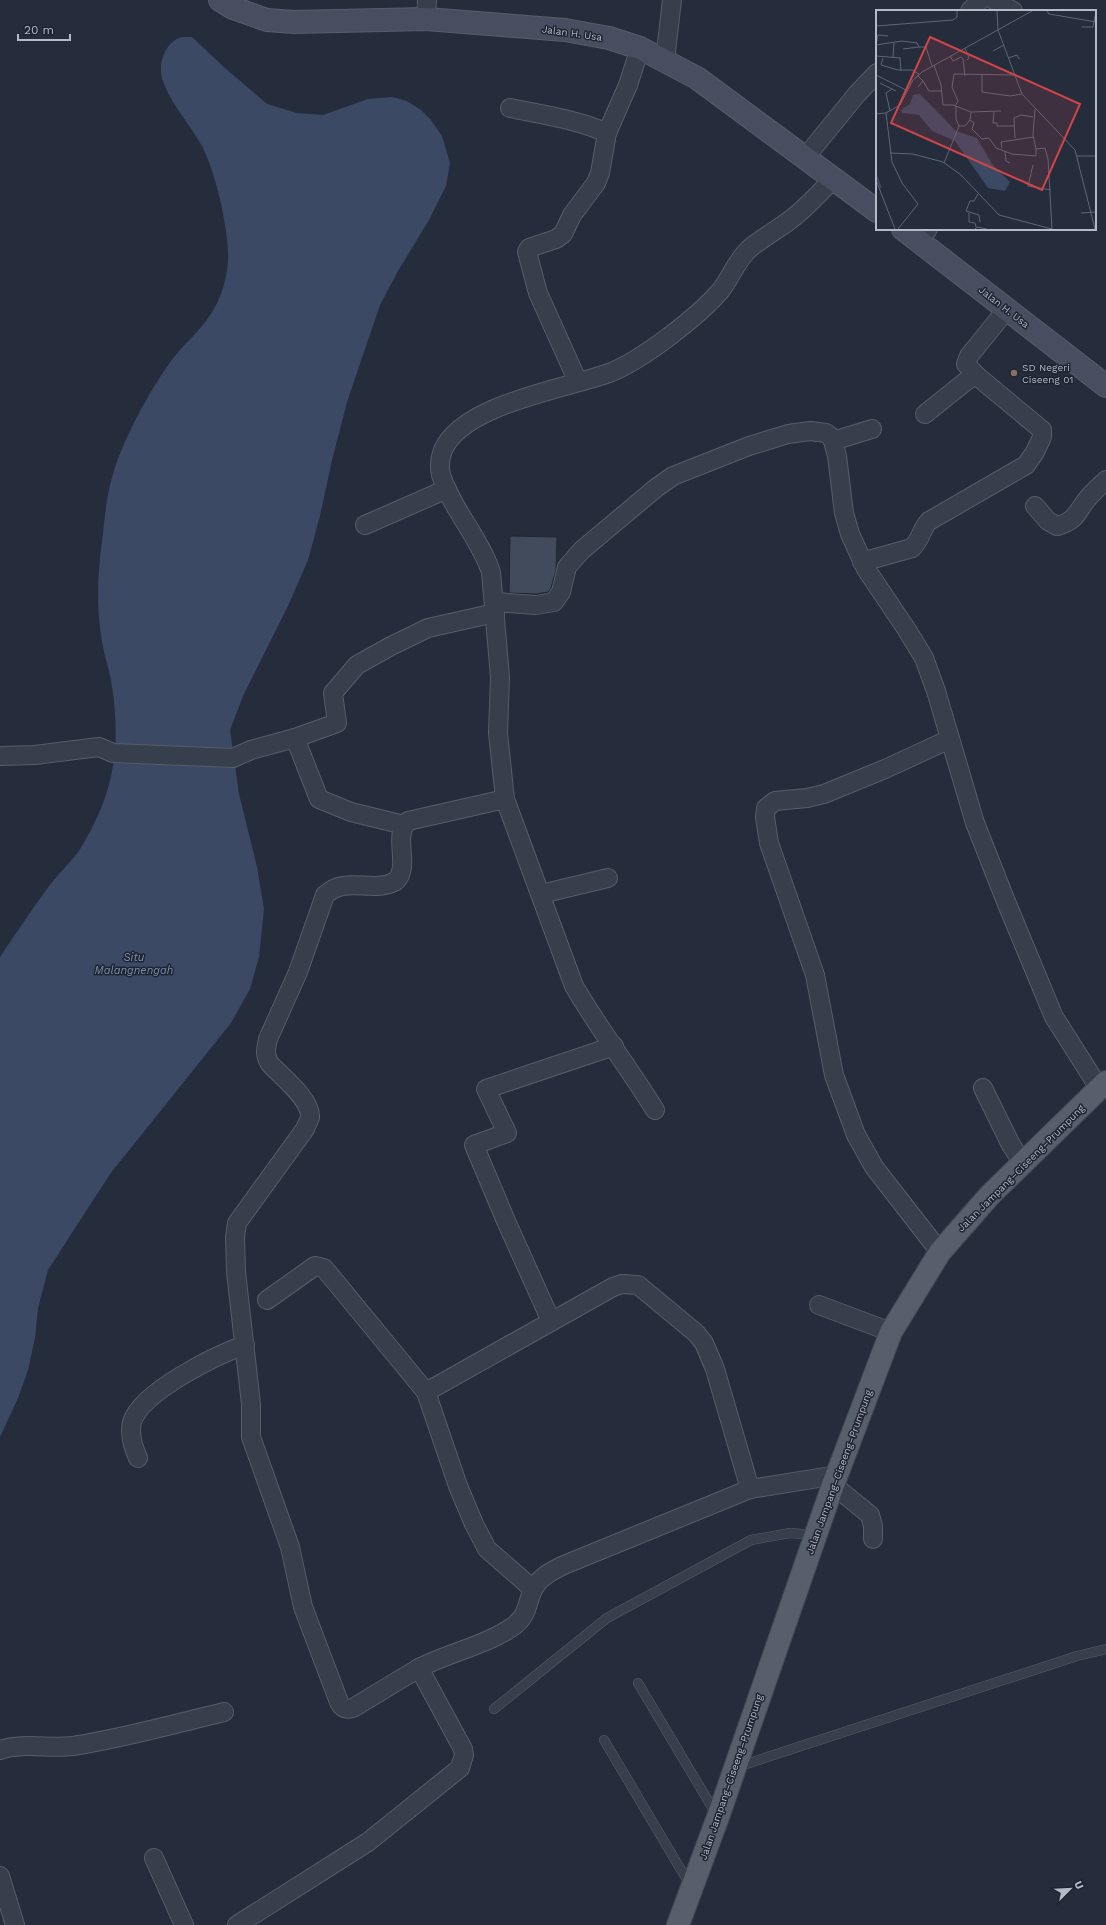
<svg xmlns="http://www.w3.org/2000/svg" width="1106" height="1925" font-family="'Work Sans',sans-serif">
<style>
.water{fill:#3b4964}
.building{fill:#414b5b;stroke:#202633}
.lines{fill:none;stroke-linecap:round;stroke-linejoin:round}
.lane-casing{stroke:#575d6a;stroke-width:10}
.street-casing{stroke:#575d6a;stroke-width:20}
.secondary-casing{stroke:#575d6a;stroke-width:24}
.primary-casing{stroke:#424855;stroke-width:24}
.lane{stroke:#383f4c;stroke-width:9}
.street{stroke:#383f4c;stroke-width:18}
.secondary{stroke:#474e5f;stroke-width:22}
.primary{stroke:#575e6c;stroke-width:22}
.education-dot{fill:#8d6e63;stroke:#1e2431;stroke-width:1.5}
.labels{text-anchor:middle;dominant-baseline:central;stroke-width:3;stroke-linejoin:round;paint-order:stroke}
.street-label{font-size:10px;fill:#b4bac7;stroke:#1e2431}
.poi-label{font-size:10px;fill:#b4bac7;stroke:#1e2431;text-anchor:start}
.water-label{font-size:11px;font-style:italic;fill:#7d8eae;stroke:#1e2431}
.inset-river{fill:none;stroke:#3b4964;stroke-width:2}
.inset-road{fill:none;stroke:#5e6574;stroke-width:1}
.view{fill:#cf4548;fill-opacity:0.15;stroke:#cf4548;stroke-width:2}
.inset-edge{fill:none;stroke:#b4bac7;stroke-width:2}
</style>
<rect width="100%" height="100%" fill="#252d3c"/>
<path class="water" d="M182,37H192L225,68L267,104L297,113L323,115L368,99L392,97L407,101L421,110L431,120L442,136L450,163L446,186L429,220L398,271L380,305L347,402L332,460L320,516L308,560L288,606L243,696L230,730L239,794L257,867L264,909L259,957L250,989L231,1023L110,1174L48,1270L38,1308L35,1338L28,1370L18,1398L0,1437V957C16,933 32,909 49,886C58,874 70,863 79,851C94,827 107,799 112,771C118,742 116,709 111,680C108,665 103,651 101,635C96,600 98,569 103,534C105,514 107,493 113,474C123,439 152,386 174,357C180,349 188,342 195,334C215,313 225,292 228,262C230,234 216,174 203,148C191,125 170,104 162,78C158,62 166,41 182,37Z"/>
<path class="building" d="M510,536L557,537L556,570L551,588L548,592L536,594L509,593Z"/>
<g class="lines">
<g class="lane-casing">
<g id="lane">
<path d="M638,1683L716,1814"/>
<path d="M494,1709L607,1618L751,1540L790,1533L816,1535"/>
<path d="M604,1740L690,1885"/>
<path d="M737,1767L1077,1656L1106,1649"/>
</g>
</g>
<g class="street-casing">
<g id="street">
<path d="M994,0L1013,11"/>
<path d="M970,11L980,0"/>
<path d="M426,19L427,0"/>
<path d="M665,60L672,0"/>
<path d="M510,108C543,115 576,119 607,133L628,85L640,48"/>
<path d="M804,159L857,94L877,73"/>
<path d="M918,240L928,229"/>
<path d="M578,382L538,293L527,252L529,248L556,239L563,234L572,215L596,183L600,173L607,133"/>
<path d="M925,414L975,374"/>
<path d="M833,441L872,429"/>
<path d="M1035,506L1048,521L1057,526C1077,521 1077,511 1088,498C1094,491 1100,486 1106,480"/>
<path d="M365,525L447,489"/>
<path d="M862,562L912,548C921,540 921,529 929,521L1026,465L1035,452L1042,437V430L977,376L966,364L969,356L1007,309"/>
<path d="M494,602L536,605L554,602L561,592L567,567L582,550L656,488L673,476L749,446L788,434L811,431L826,433L830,436L833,441L837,456L844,513L850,534L866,569L907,630L924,658L936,691L975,823L1007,904L1054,1017L1099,1088"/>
<path d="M295,738L337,723L333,693L357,665L391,646L428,628L495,613"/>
<path d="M0,756L35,755L99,747L113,753L233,758L251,750L295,738L319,799L351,812L404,825"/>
<path d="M541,894L608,878"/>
<path d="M983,1088L1011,1145L1023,1163"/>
<path d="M655,1110C629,1068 599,1029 574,986L505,799L498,733L500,677L491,572C479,537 452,509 441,475C439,467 440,458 443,450C463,404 565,389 609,373C641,361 699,316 721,290C731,277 737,260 749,249C762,238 777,230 790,220C806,208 819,194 833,179"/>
<path d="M940,1252L874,1167L856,1135L834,1075L815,975L769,843L765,817L766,808L775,801L807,798L824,794L885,769L950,739"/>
<path d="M267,1300L315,1266L324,1268L426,1392L458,1486L474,1524L487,1549L533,1589"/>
<path d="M819,1305L891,1332"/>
<path d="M551,1321L506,1221L474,1145L507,1133L486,1089L614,1046"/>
<path d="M426,1392L613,1287L622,1284L638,1285L696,1333L704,1343L715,1369L750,1489"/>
<path d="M138,1458C133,1447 129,1435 132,1422C141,1392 216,1355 245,1345"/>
<path d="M833,1485L870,1515L873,1526V1539"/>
<path d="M419,1668L353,1708C346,1710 342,1708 339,1702L303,1607L290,1547L251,1437V1404L236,1272L235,1237L237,1223L305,1129C306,1126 309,1121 310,1117C311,1099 281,1076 270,1064C264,1055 266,1049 268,1039L298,972L325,895C346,875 373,894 396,881C411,865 392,837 408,821L505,799"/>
<path d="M0,1750C23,1742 49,1749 73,1746C124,1738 174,1724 224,1712"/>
<path d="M154,1858L184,1925"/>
<path d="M0,1876L15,1925"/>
<path d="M237,1925L368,1842L460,1768L464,1755L463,1749L419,1668C448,1653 490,1644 515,1625C529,1613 526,1604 533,1590C539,1577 552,1571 564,1565L750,1489L837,1475"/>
</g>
</g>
<g class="secondary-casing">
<g id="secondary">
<path d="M220,0L233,8L267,20L294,22L426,19L565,30L609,38L640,48L697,78L877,211"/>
<path d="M903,229L1106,386"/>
</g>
</g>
<g class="primary-casing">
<path id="primary" d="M678,1925L718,1817L833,1485L891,1332L940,1252L990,1195L1106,1082"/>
</g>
<use href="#lane" class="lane"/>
<use href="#street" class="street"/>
<use href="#secondary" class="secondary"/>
<use href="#primary" class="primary"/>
</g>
<circle class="education-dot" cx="1014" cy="373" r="4"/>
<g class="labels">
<g class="street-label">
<text transform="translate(572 33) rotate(8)">Jalan H. Usa</text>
<text transform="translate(1004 307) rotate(38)">Jalan H. Usa</text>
<text transform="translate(1021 1168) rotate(-45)">Jalan Jampang–Ciseeng–Prumpung</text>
<text transform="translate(839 1472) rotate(-70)">Jalan Jampang–Ciseeng–Prumpung</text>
<text transform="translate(731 1777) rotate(-71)">Jalan Jampang–Ciseeng–Prumpung</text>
</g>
<g class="poi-label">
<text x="1022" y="367">SD Negeri<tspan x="1022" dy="12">Ciseeng 01</tspan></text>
</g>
<g class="water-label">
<text x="134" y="957">Situ<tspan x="134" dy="13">Malangnengah</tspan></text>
</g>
</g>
<g transform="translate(876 10)">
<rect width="220" height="220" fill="#252d3c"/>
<path d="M44,84L80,121L101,128L116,154L134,172L129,181L112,178L79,131L56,121L43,105L26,103L25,100L34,94L37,85Z" fill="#3b4964"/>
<path class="inset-river" d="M0,165L5,178"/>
<path class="inset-road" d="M121,1L122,20L146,84L199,140L219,219M171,1L173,4L220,12M0,16L77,10L81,7V1M206,17H217L220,1M0,35L26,31L41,33L43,37H50L56,56M0,35L2,25L12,26M89,38L93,48L91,50M27,39L43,37M117,41L128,35M0,46L25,48M74,46L77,51L85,47L87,49L89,66M17,47L18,33M7,48L5,55L22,60H36L43,64M24,48L25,61M132,48L141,45L143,49M58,55L65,75L67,95H77L95,102L125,101M0,65L32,81M41,65L47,71L42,77M106,65V82L134,86L146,84M47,71L53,81H65M4,73L20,81M79,96L82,91L76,77L78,64L138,65M80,96V109L83,116M159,99L157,125L160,139L169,138L172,149L176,219M14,101L10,83L16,79M95,102L94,110L98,113L96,119L106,129L113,128L120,138L136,144L160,146V139M118,102L117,113H121V116H138M10,103L16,152L26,173L42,194L22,219M0,104L10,103L24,95L37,70L46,62L156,1M139,128L138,108L145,105L157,107M126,138L125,132L158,127M129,141L130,151L134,153M14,143L37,144L67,152L85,165L123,205L176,219M201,146H220M68,153L83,116H89L94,110M157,155L152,176L175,180M0,170L19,219M102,184L98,191H94L90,201L103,205L104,212M93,203V212L99,213L100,217M205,203L220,202M99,219L101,217L111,219"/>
<path class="view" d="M54,27L204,94L166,180L15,113Z"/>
<rect width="220" height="220" class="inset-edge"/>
</g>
<g transform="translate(1070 1889) rotate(66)" stroke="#1e2431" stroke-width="3" paint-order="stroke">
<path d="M0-3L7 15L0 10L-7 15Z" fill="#b4bac7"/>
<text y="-6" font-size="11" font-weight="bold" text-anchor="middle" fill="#b4bac7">U</text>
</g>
<path d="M18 34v6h52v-6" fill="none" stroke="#b4bac7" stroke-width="2"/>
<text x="24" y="34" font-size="12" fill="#b4bac7" stroke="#1e2431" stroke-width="3" paint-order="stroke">20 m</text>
</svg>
